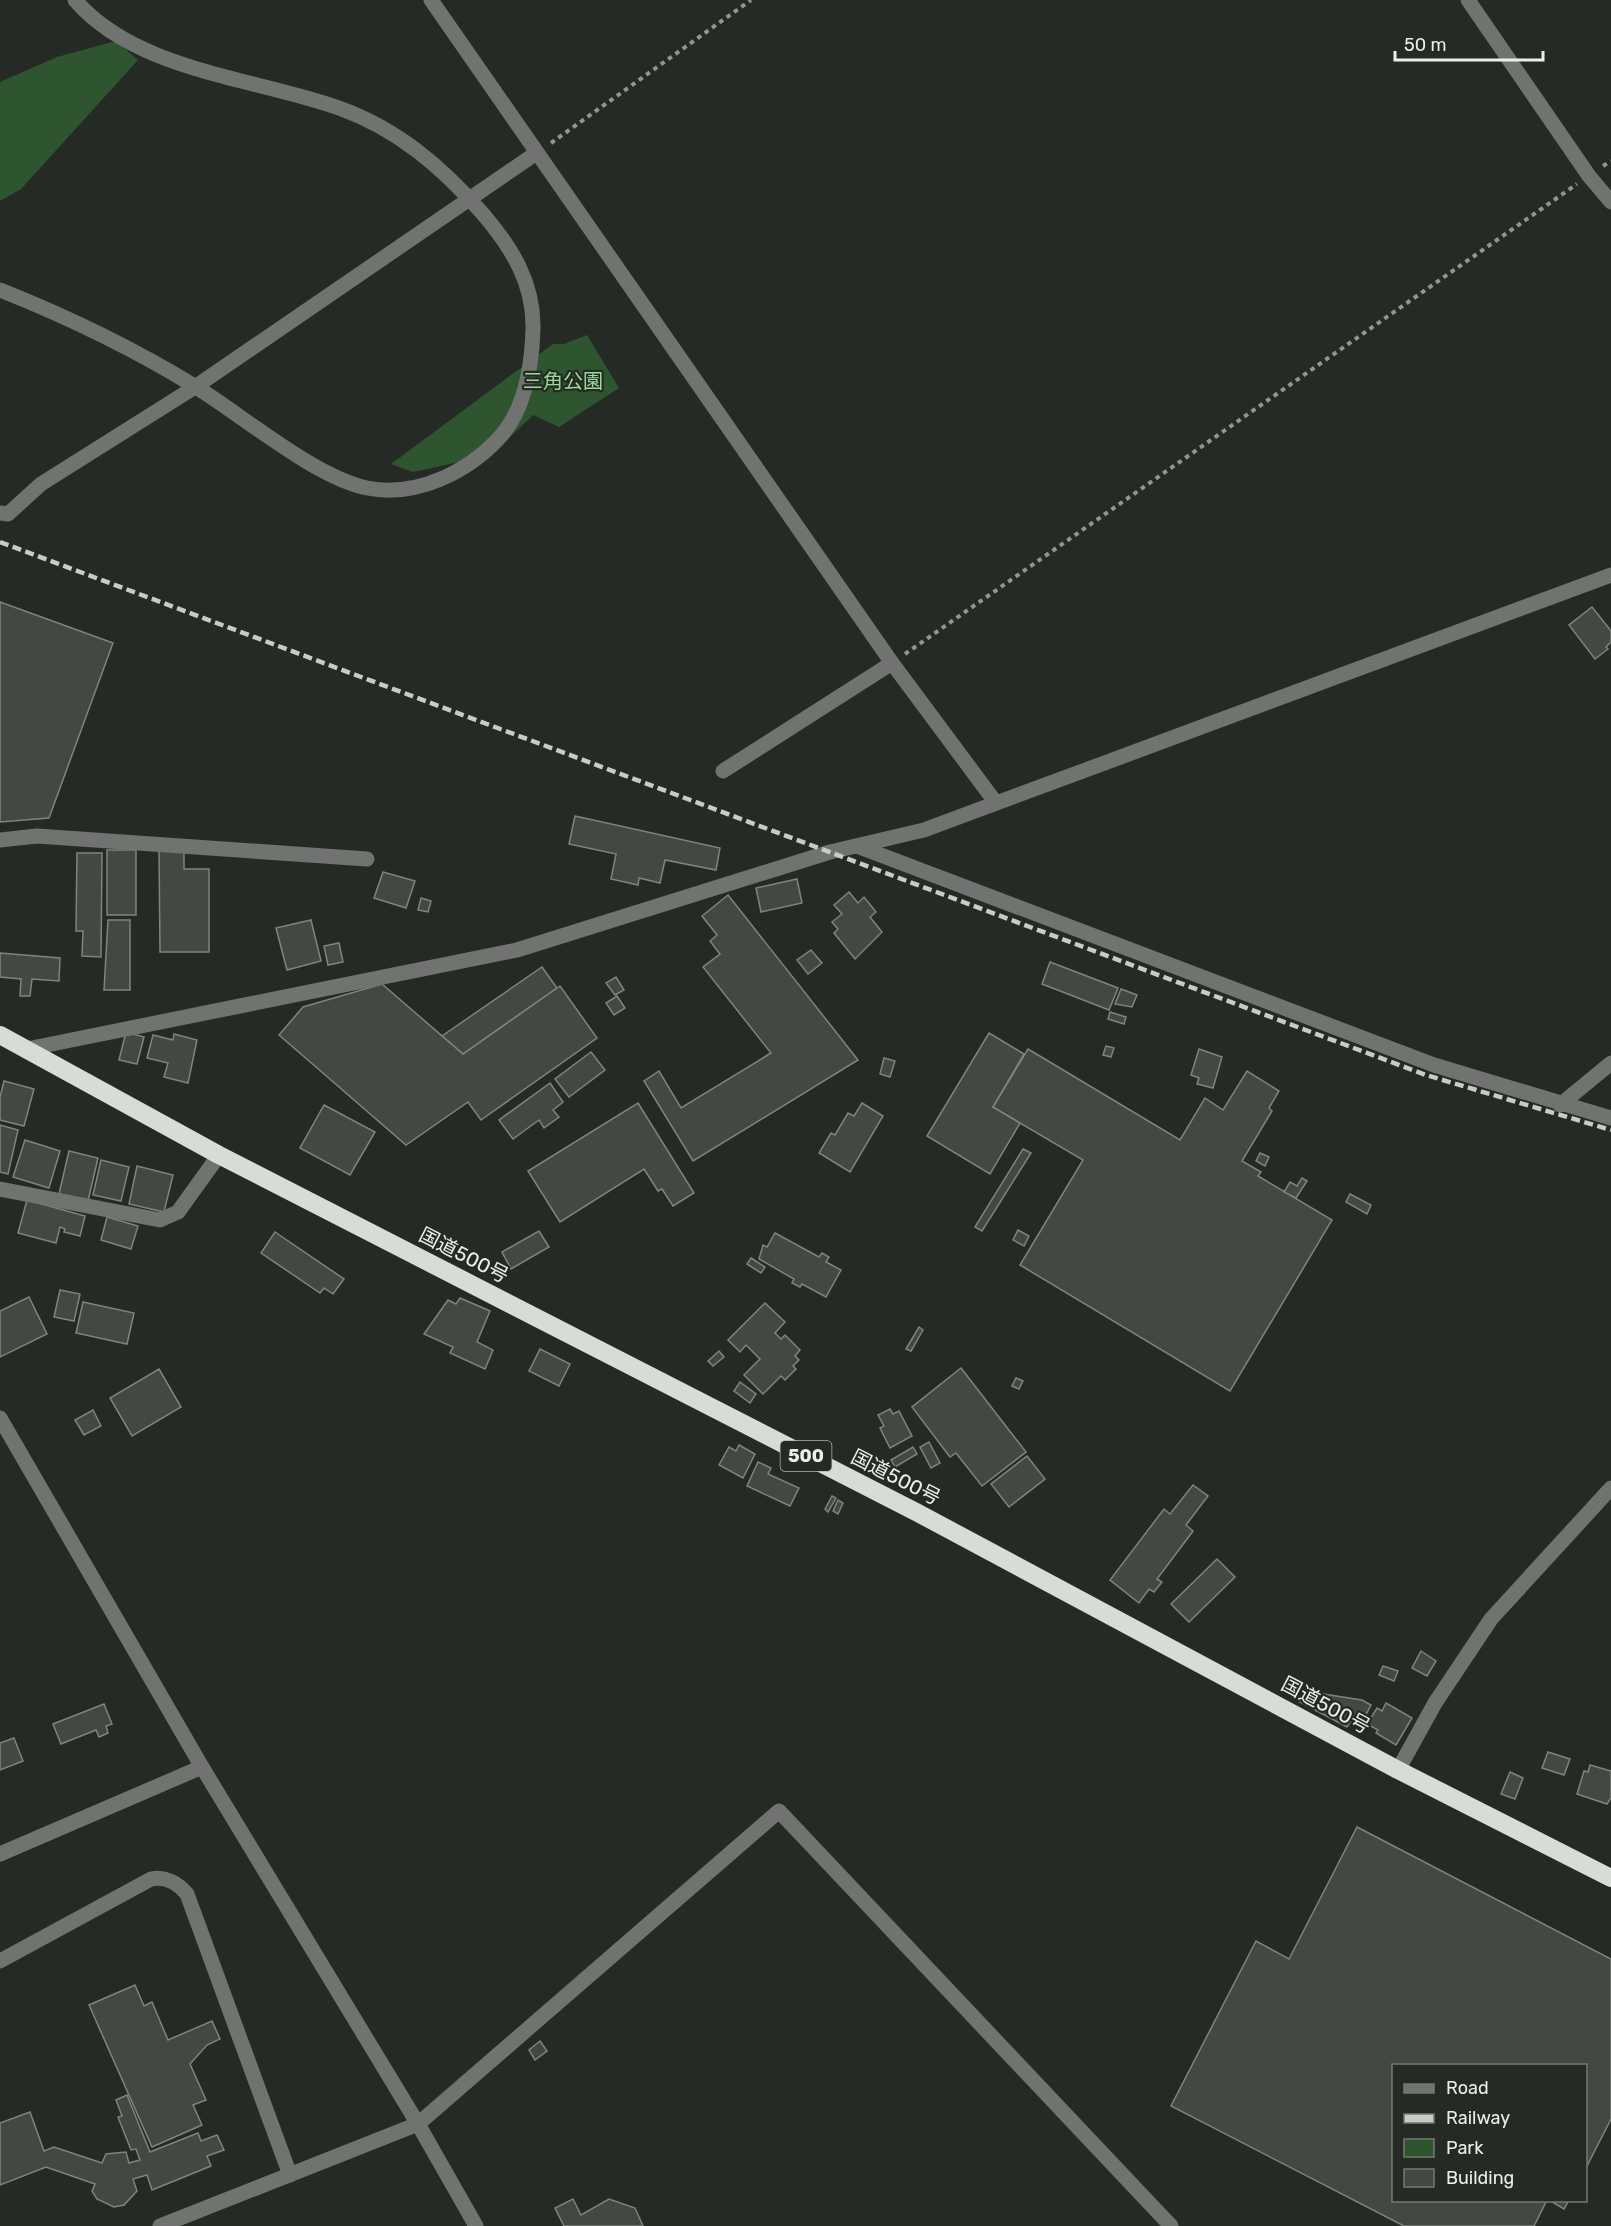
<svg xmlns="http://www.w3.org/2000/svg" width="1611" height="2226" font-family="Rubik,'Noto Sans JP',sans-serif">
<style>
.green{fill:#2f5530}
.building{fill:#434843;stroke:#7e847e;stroke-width:1.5}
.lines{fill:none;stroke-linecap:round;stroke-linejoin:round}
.path{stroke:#929591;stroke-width:4;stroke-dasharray:4.5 4.5;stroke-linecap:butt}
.minor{stroke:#717371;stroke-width:15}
.highway{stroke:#d6dcd6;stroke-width:18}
.rail{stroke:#c8cbc8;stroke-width:4.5;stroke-dasharray:9 4.5;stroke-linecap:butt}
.labels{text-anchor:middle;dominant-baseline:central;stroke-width:4.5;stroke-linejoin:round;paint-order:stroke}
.shield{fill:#262a25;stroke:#b0b3b0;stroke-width:1.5}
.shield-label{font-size:18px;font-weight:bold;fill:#ebeeeb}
.park-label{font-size:20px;fill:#96db96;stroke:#262a25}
.street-label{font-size:20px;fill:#ebeeeb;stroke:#262a25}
</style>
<rect width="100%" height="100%" fill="#262a25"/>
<g class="green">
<path d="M116,41L138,60L21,189L0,201V82L57,57Z"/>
<path d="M587,335L619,388L559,427L533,415L509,438L495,442L468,460L413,472L391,464L553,344H564Z"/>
</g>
<g class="building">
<path d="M0,602L113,643L49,818L0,822Z"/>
<path d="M1592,607L1611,631V642L1606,647L1608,649L1595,659L1569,625Z"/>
<path d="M575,816L720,848L716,870L665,860L660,883L639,878L638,885L611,879L616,854L569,844Z"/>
<path d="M159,849H184V869H209V952H160Z"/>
<rect x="107" y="850" width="29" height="65"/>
<path d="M77,853H102L101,957L82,956L83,931H76Z"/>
<path d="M383,872L415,881L406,908L374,898Z"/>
<path d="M797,879L802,903L761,912L756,888Z"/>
<path d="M849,892L858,903L864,897L876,912L870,917L882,932L855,959L834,933L838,929L832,922L842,914L834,905Z"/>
<path d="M728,895L858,1060L693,1161L644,1081L659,1071L681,1108L771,1053L703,967L720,954L710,941L717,935L702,916Z"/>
<path d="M421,898L431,901L428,912L418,910Z"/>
<path d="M108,920H130V990H104Z"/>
<path d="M311,920L321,961L287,970L276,928Z"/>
<path d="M339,943L343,962L328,965L324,946Z"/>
<path d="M811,950L822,963L808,974L797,960Z"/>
<path d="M0,953L60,958L59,981L32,979L30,996H20L21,979L0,977Z"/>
<path d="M1050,962L1118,988L1109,1010L1042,984Z"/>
<path d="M542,967L557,988L463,1054L442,1036Z"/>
<path d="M616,977L624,990L615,995L606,983Z"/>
<path d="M382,984L463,1054L560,986L597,1038L481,1120L468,1102L406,1145L279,1035L303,1007Z"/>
<path d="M1121,989L1137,995L1132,1007L1115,1004Z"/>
<path d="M617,996L625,1008L614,1015L606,1003Z"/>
<path d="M1110,1012L1126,1017L1124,1024L1108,1019Z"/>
<path d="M126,1032L144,1037L137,1064L119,1060Z"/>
<path d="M989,1033L1024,1054L993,1107L1020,1123L990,1174L927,1136Z"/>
<path d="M174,1034L197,1040L188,1083L164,1077L168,1063L147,1058L153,1035L173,1040Z"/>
<path d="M1106,1046L1114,1048L1111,1057L1103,1055Z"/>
<path d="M1028,1049L1180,1140L1205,1098L1223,1110L1247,1071L1279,1091L1269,1108L1272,1111L1242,1161L1261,1172L1258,1176L1332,1220L1230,1391L1020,1265L1083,1160L993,1107Z"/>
<path d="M1199,1049L1222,1057L1213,1088L1197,1084L1199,1078L1191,1075Z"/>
<path d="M591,1052L605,1070L569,1097L555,1079Z"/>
<path d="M884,1058L895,1061L890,1077L880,1074Z"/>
<path d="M4,1081L34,1089L24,1126L0,1120V1097Z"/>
<path d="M550,1083L563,1102L553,1110L559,1117L544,1128L539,1120L513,1139L499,1120Z"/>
<path d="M638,1103L694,1193L673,1206L662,1189L658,1191L644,1169L560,1222L528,1171Z"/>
<path d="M862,1103L883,1116L850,1172L819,1153L831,1133L835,1135L848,1113L854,1116Z"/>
<path d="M324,1105L375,1132L350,1175L300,1148Z"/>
<path d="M0,1125L18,1130L8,1174L0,1172Z"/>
<path d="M25,1140L60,1151L49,1188L13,1177Z"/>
<path d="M1023,1149L1031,1153L982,1231L975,1227Z"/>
<path d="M69,1151L98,1158L88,1201L59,1194Z"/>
<path d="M1260,1153L1269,1157L1265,1166L1256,1161Z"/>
<path d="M101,1160L129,1167L121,1201L93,1195Z"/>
<path d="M137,1166L173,1175L164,1212L129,1204Z"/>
<path d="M1302,1178L1307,1181L1296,1198L1284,1192L1290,1182L1297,1186Z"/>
<path d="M1350,1194L1371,1205L1367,1214L1346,1202Z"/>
<path d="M27,1200L85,1216L80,1236L64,1232L65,1229L60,1227L56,1243L18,1233Z"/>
<path d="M107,1217L138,1226L131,1249L101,1240Z"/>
<path d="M1018,1230L1029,1236L1024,1246L1013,1240Z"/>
<path d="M539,1231L549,1247L511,1269L502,1252Z"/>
<path d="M275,1232L344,1279L333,1294L324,1288L320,1293L261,1253Z"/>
<path d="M775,1233L819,1257L822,1253L829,1257L826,1262L841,1270L826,1297L802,1284L800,1287L792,1283L794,1279L759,1259L763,1245L767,1247Z"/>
<path d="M751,1258L765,1267L761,1273L747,1264Z"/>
<path d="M60,1290L80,1294L74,1321L54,1317Z"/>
<path d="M29,1297L47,1334L0,1357V1311Z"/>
<path d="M460,1298L490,1311L477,1342L493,1350L485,1369L450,1353L453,1347L424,1334L448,1300L456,1304Z"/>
<path d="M83,1302L134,1313L127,1344L76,1333Z"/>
<path d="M765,1303L785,1322L775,1333L781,1339L785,1335L800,1350L795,1356L799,1360L793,1366L796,1369L785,1380L781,1376L763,1394L744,1375L760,1359L746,1345L740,1352L728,1340Z"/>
<path d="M919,1327L923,1330L911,1351L906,1349Z"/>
<path d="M540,1349L570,1364L559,1386L529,1371Z"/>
<path d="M719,1351L724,1357L713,1366L708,1361Z"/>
<path d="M961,1368L1026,1452L982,1486L956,1453L950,1457L912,1407Z"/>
<path d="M159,1369L181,1407L132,1436L110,1398Z"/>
<path d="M1016,1378L1023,1381L1019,1389L1012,1386Z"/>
<path d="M740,1382L756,1394L750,1403L734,1391Z"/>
<path d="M890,1409L893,1414L899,1411L912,1436L890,1448L880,1428L884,1426L878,1415Z"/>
<path d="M93,1410L101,1426L84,1435L75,1420Z"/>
<path d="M929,1442L940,1463L931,1468L920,1447Z"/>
<path d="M739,1445L755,1454L743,1478L719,1465L729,1447L736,1451Z"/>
<path d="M913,1447L917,1454L895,1467L891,1460Z"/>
<path d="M1027,1456L1045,1479L1009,1507L991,1484Z"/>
<path d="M758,1462L771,1468L768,1474L799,1488L790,1506L747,1486Z"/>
<path d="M1193,1485L1208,1496L1186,1525L1193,1531L1157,1579L1162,1582L1154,1592L1149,1589L1139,1603L1110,1580L1164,1509L1170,1514Z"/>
<path d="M832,1496L836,1498L828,1512L825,1509Z"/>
<path d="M838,1500L843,1503L838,1514L833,1511Z"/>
<path d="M1217,1559L1235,1577L1189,1622L1171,1604Z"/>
<path d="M1421,1651L1436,1661L1427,1676L1412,1668Z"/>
<path d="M1383,1666L1398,1671L1394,1681L1379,1675Z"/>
<path d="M1304,1691L1362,1700L1371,1705L1361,1724L1352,1719L1347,1727L1298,1701Z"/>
<path d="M1386,1703L1412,1718L1396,1745L1376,1733L1378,1730L1367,1724L1377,1708L1382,1711Z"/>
<path d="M104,1704L112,1724L106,1726L108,1733L99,1737L96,1730L61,1744L53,1724Z"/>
<path d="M14,1738L23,1761L0,1770V1743Z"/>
<path d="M1548,1752L1570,1759L1564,1775L1542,1768Z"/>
<path d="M1590,1765L1611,1771V1798L1607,1804L1577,1794L1584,1771L1588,1772Z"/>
<path d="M1510,1772L1523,1778L1515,1799L1501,1794Z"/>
<path d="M1357,1827L1611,1959V2119L1586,2168V2066H1394V2200H1547L1534,2226H1404L1171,2106L1256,1941L1289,1959Z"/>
<path d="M135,1985L144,2006L152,2002L168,2040L212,2021L220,2039L207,2045L190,2064L206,2100L193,2105L202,2125L152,2147L89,2005Z"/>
<path d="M540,2041L547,2051L535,2060L529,2050Z"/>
<path d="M127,2095L150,2152L198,2133L201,2141L217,2135L224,2150L207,2156L211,2166L152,2190L147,2175L133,2179L137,2191L124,2205L114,2207L97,2199L92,2191L95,2184L46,2167L0,2185V2123L30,2112L44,2151L54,2147L102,2163L106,2154L126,2152L129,2163L140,2160L136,2149L131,2150L118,2117L122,2116L116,2100Z"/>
<path d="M573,2199L581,2215L609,2199L635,2208L643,2226H564L555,2208Z"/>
<path d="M1549,2200H1569L1564,2209Z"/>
</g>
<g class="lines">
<g class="path">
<path d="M551,143L751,0"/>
<path d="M1603,166L1611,161"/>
<path d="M905,654L1577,184"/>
</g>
<g class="minor">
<path d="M431,0L892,663L996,803"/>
<path d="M1468,0L1589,176L1611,202"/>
<path d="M0,290C68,317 134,349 196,387C243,416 316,478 367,488C416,498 468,472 500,437C525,409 532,365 533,329C534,283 512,248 483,214C443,168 398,129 339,108C255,78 136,71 75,0"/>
<path d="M0,513L8,514L41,484L195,387L535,154"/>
<path d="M723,771L892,663"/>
<path d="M0,840L37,836L367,859"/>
<path d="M857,846L1434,1065L1611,1118"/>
<path d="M27,1049L517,950L830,852L924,830L1611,575"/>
<path d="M1560,1105L1611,1063"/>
<path d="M0,1189L160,1220L178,1212L219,1155"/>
<path d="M0,1418L202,1767L418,2124L476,2226"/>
<path d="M1398,1770L1435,1703L1491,1619L1611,1488"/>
<path d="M0,1854L202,1767"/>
<path d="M0,1961L151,1879C165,1876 178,1883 187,1894L290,2175"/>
<path d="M160,2226L418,2124L779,1811L1171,2226"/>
</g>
<path class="highway" d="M0,1035L219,1155L918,1513L1398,1770L1611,1878"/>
<path class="rail" d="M0,542L1426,1075L1611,1130"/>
</g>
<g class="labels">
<rect class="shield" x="780.5" y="1441" width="51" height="30" rx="4.5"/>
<g class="shield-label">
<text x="806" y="1456">500</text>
</g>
<g class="park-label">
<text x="563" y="381">三角公園</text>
</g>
<g class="street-label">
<text transform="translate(464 1255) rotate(27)">国道500号</text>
<text transform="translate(896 1477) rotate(27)">国道500号</text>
<text transform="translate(1326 1705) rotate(28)">国道500号</text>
</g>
</g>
<rect x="1392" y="2064" width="195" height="138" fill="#262a25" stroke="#757874" stroke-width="1.5"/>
<rect x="1404" y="2084" width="30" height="9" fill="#717371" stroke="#757874" stroke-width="1.5"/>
<text x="1446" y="2094" font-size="18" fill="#ebeeeb">Road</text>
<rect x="1404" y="2114" width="30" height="9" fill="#c8cbc8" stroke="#757874" stroke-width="1.5"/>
<text x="1446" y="2124" font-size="18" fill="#ebeeeb">Railway</text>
<rect x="1404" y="2139" width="30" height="18" fill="#2f5530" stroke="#757874" stroke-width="1.5"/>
<text x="1446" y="2154" font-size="18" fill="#ebeeeb">Park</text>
<rect x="1404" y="2169" width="30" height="18" fill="#434843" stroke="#757874" stroke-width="1.5"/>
<text x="1446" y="2184" font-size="18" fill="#ebeeeb">Building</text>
<path d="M1395 51v9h148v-9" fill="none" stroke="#ebeeeb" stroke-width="3"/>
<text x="1404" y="51" font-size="18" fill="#ebeeeb" stroke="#262a25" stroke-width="4.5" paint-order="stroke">50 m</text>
</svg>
